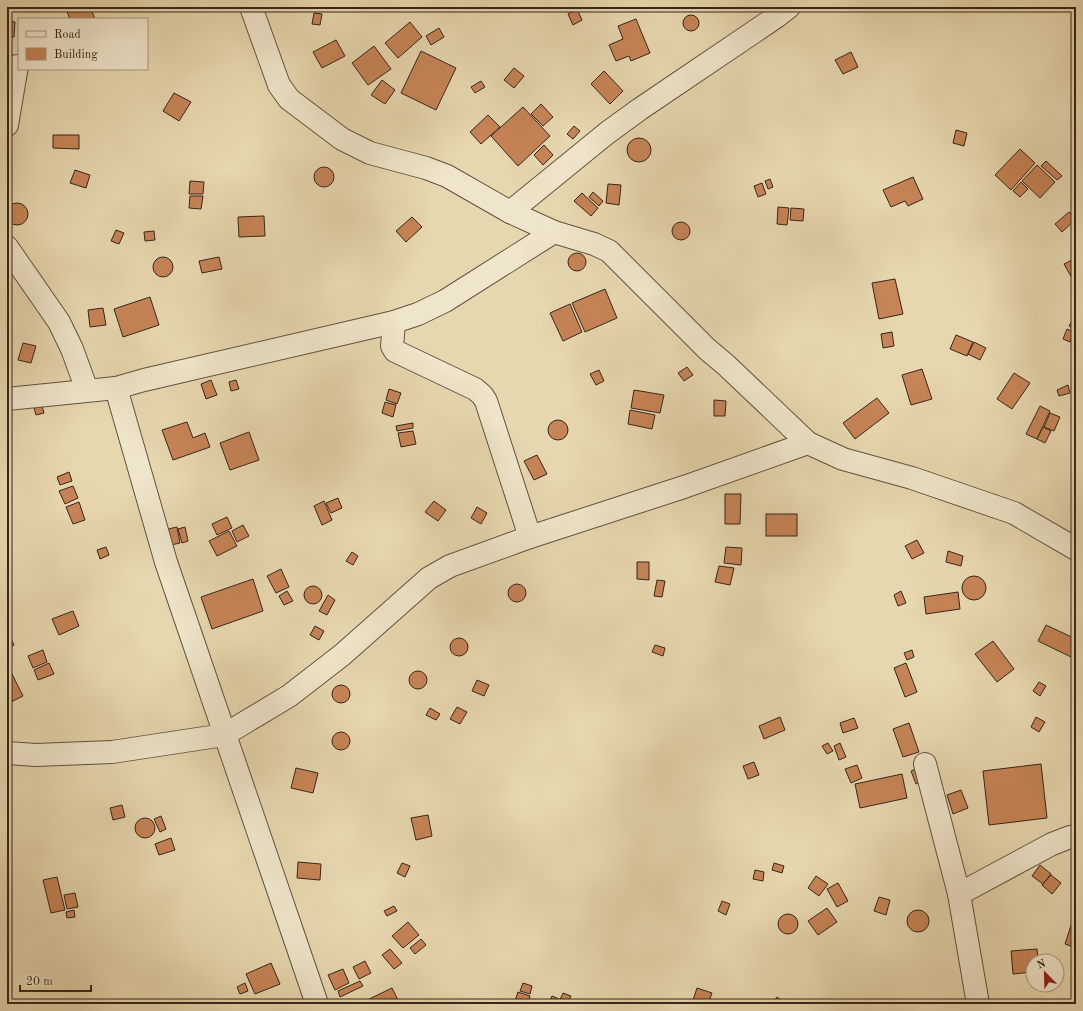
<svg xmlns="http://www.w3.org/2000/svg" width="1083" height="1011" font-family="'Old Standard TT',serif">
<style>
.building{fill:#c78456;stroke:#35251c}
.lines{fill:none;stroke-linecap:round;stroke-linejoin:round}
.minor-casing{stroke:#625240;stroke-width:24}
.minor{stroke:#efe5ca;stroke-width:22}
</style>
<rect width="100%" height="100%" fill="#e7d7ae"/>
<filter id="stains"><feTurbulence type="fractalNoise" baseFrequency=".005" numOctaves="4"/><feColorMatrix values="0 0 0 0 .2 0 0 0 0 .09 0 0 0 0 .02 0 0 0 .5 -.17"/></filter>
<radialGradient id="worn" r=".72"><stop offset=".6" stop-color="#630" stop-opacity="0"/><stop offset="1" stop-color="#630" stop-opacity=".3"/></radialGradient>
<g class="building">
<path d="M65,7H90L95,19H70Z"/>
<path d="M577,9L582,20L573,25L568,14Z"/>
<path d="M314,13L322,14L320,25L312,24Z"/>
<circle cx="691" cy="23" r="8"/>
<path d="M636,19L650,53L631,61L629,56L616,61L609,45L623,39L618,26Z"/>
<path d="M7,21L15,22L14,37H7Z"/>
<path d="M410,22L422,37L398,58L385,43Z"/>
<path d="M439,28L444,37L431,45L426,36Z"/>
<path d="M336,40L345,56L322,68L313,52Z"/>
<path d="M374,46L391,69L368,85L352,63Z"/>
<path d="M421,51L456,68L436,110L401,93Z"/>
<path d="M851,52L858,67L843,74L835,60Z"/>
<path d="M514,68L524,76L514,88L504,80Z"/>
<path d="M604,71L623,91L610,104L591,84Z"/>
<path d="M382,80L395,90L385,104L371,95Z"/>
<path d="M481,81L485,87L475,93L471,87Z"/>
<path d="M174,93L191,102L179,121L163,111Z"/>
<path d="M541,104L553,117L543,126L531,114Z"/>
<path d="M523,107L550,136L518,166L491,136Z"/>
<path d="M488,115L500,127L481,144L470,132Z"/>
<path d="M574,126L580,131L573,139L567,134Z"/>
<path d="M956,130L967,133L964,146L953,143Z"/>
<path d="M53,135H79V149L53,148Z"/>
<circle cx="639" cy="150" r="12"/>
<path d="M544,145L553,155L543,165L534,155Z"/>
<path d="M1020,149L1035,163L1011,190L995,175Z"/>
<path d="M1046,161L1062,176L1057,180L1041,166Z"/>
<path d="M1037,165L1055,182L1040,198L1022,181Z"/>
<circle cx="324" cy="177" r="10"/>
<path d="M75,170L90,175L86,188L70,183Z"/>
<path d="M913,177L923,199L908,206L905,201L891,207L883,190Z"/>
<path d="M770,179L773,187L768,189L765,181Z"/>
<path d="M190,181L204,182L203,194H189Z"/>
<path d="M1021,182L1028,189L1020,197L1013,191Z"/>
<path d="M762,183L766,194L758,197L754,186Z"/>
<path d="M608,184L621,185L619,205L606,203Z"/>
<path d="M593,192L603,201L599,206L589,197Z"/>
<path d="M582,193L598,208L591,216L574,201Z"/>
<path d="M190,196H203L201,209L189,208Z"/>
<circle cx="17" cy="214" r="11"/>
<path d="M778,207L789,208L787,225L777,224Z"/>
<path d="M791,208L804,209L803,221L790,220Z"/>
<path d="M1069,212L1076,219L1062,232L1055,224Z"/>
<path d="M264,216L265,236L239,237L238,217Z"/>
<path d="M412,217L422,227L406,242L396,231Z"/>
<circle cx="681" cy="231" r="9"/>
<path d="M116,230L124,233L119,244L111,241Z"/>
<path d="M154,231L155,240L145,241L144,232Z"/>
<circle cx="577" cy="262" r="9"/>
<circle cx="163" cy="267" r="10"/>
<path d="M219,257L222,269L202,273L199,261Z"/>
<path d="M1072,260L1076,268V279L1073,280L1064,264Z"/>
<path d="M895,279L903,314L879,319L872,283Z"/>
<path d="M605,289L617,318L585,332L572,303Z"/>
<path d="M150,297L159,325L123,337L114,309Z"/>
<path d="M570,304L582,332L563,341L550,313Z"/>
<path d="M103,308L106,325L90,327L88,310Z"/>
<path d="M1076,314V330L1069,326Z"/>
<path d="M1067,329L1074,332L1070,342L1063,339Z"/>
<path d="M892,332L894,346L883,348L881,334Z"/>
<path d="M956,335L973,342L967,356L950,349Z"/>
<path d="M974,342L986,348L980,360L968,354Z"/>
<path d="M23,343L36,346L31,363L18,360Z"/>
<path d="M687,367L693,375L684,381L678,373Z"/>
<path d="M922,369L932,399L911,405L902,375Z"/>
<path d="M599,370L604,381L596,385L590,374Z"/>
<path d="M1014,373L1030,383L1012,409L997,399Z"/>
<path d="M211,380L217,395L206,399L201,384Z"/>
<path d="M236,380L239,389L231,391L229,382Z"/>
<path d="M1068,385L1070,393L1059,396L1057,390Z"/>
<path d="M389,389L401,393L397,404L386,400Z"/>
<path d="M634,390L664,395L660,413L631,408Z"/>
<path d="M877,398L889,413L855,439L843,423Z"/>
<path d="M714,400L726,401L725,416H714Z"/>
<path d="M385,402L396,405L393,417L382,413Z"/>
<path d="M42,406L44,413L36,415L34,408Z"/>
<path d="M1040,406L1050,411L1037,439L1026,434Z"/>
<path d="M630,410L655,415L652,429L628,424Z"/>
<path d="M1050,413L1060,417L1054,431L1044,427Z"/>
<circle cx="558" cy="430" r="10"/>
<path d="M187,422L193,438L205,433L210,447L173,460L162,430Z"/>
<path d="M413,423V428L397,431L396,426Z"/>
<path d="M1043,427L1051,431L1045,443L1037,439Z"/>
<path d="M413,431L416,444L401,447L398,433Z"/>
<path d="M249,432L259,460L230,470L220,443Z"/>
<path d="M537,455L547,474L534,480L524,461Z"/>
<path d="M69,472L72,481L60,485L57,477Z"/>
<path d="M73,486L78,498L65,504L59,491Z"/>
<path d="M725,494H741L740,524H725Z"/>
<path d="M338,498L342,508L331,513L326,503Z"/>
<path d="M324,501L332,520L322,525L314,506Z"/>
<path d="M434,501L446,510L438,521L425,512Z"/>
<path d="M79,502L85,520L73,524L66,507Z"/>
<path d="M477,507L487,513L481,524L471,518Z"/>
<rect x="766" y="514" width="31" height="22"/>
<path d="M227,517L232,528L217,535L212,524Z"/>
<path d="M243,525L249,536L237,542L232,531Z"/>
<path d="M177,527L180,543L171,545L168,529Z"/>
<path d="M185,527L188,541L182,543L178,529Z"/>
<path d="M229,531L237,546L217,556L209,541Z"/>
<path d="M917,540L924,553L912,559L905,546Z"/>
<path d="M106,547L109,555L100,559L97,550Z"/>
<path d="M726,547L742,548L741,565L724,563Z"/>
<path d="M948,551L963,556L961,566L946,562Z"/>
<path d="M352,552L358,556L353,565L346,561Z"/>
<path d="M637,562H649V580L637,579Z"/>
<path d="M719,566L734,568L730,585L715,582Z"/>
<path d="M281,569L289,587L276,593L267,576Z"/>
<circle cx="974" cy="588" r="12"/>
<path d="M253,579L263,611L212,629L201,597Z"/>
<path d="M657,580L665,581L662,597L654,596Z"/>
<circle cx="517" cy="593" r="9"/>
<circle cx="313" cy="595" r="9"/>
<path d="M287,591L293,601L284,605L279,596Z"/>
<path d="M901,591L906,603L898,606L894,595Z"/>
<path d="M958,592L960,609L926,614L924,597Z"/>
<path d="M328,595L335,600L327,615L319,611Z"/>
<path d="M73,611L79,626L59,635L52,619Z"/>
<path d="M1046,625L1076,639V647L1071,657L1038,641Z"/>
<path d="M315,626L324,631L319,640L310,635Z"/>
<path d="M7,633H8L14,645L7,649Z"/>
<circle cx="459" cy="647" r="9"/>
<path d="M993,641L1014,669L997,682L975,654Z"/>
<path d="M655,645L665,648L663,656L652,652Z"/>
<path d="M43,650L47,662L33,668L28,656Z"/>
<path d="M912,650L914,657L907,660L904,653Z"/>
<path d="M49,663L54,674L38,680L34,670Z"/>
<path d="M906,663L917,692L905,697L894,668Z"/>
<path d="M7,664L23,696L7,704Z"/>
<circle cx="418" cy="680" r="9"/>
<path d="M477,680L489,685L484,696L472,691Z"/>
<path d="M1039,682L1046,686L1040,696L1033,691Z"/>
<circle cx="341" cy="694" r="9"/>
<path d="M457,707L467,712L460,724L450,719Z"/>
<path d="M430,708L440,714L436,720L426,715Z"/>
<path d="M780,717L785,730L764,739L759,726Z"/>
<path d="M1036,717L1045,722L1039,732L1031,727Z"/>
<path d="M854,718L858,728L843,733L840,723Z"/>
<path d="M909,723L919,752L903,757L893,729Z"/>
<circle cx="341" cy="741" r="9"/>
<path d="M828,743L833,751L827,754L822,746Z"/>
<path d="M840,743L846,757L839,760L834,746Z"/>
<path d="M754,762L759,775L748,779L743,766Z"/>
<path d="M1041,764L1047,818L989,825L983,771Z"/>
<path d="M857,765L862,778L851,783L845,769Z"/>
<path d="M921,767L926,780L916,784L911,771Z"/>
<path d="M296,768L318,773L313,793L291,788Z"/>
<path d="M902,774L907,798L860,808L855,784Z"/>
<path d="M961,790L968,808L953,814L947,795Z"/>
<path d="M122,805L125,817L113,820L110,808Z"/>
<path d="M428,815L432,836L416,840L411,818Z"/>
<path d="M161,816L166,829L160,832L154,819Z"/>
<circle cx="145" cy="828" r="10"/>
<path d="M171,838L175,850L159,855L155,844Z"/>
<path d="M298,862L321,864L320,880L297,878Z"/>
<path d="M402,863L410,866L405,877L397,873Z"/>
<path d="M774,863L784,866L782,873L772,870Z"/>
<path d="M1040,865L1051,874L1043,884L1032,876Z"/>
<path d="M755,870L764,872L763,881L753,879Z"/>
<path d="M1051,875L1061,883L1052,894L1042,885Z"/>
<path d="M816,876L828,884L819,896L808,888Z"/>
<path d="M57,877L65,910L51,913L43,880Z"/>
<path d="M838,883L848,901L837,907L827,889Z"/>
<path d="M75,893L78,907L67,909L64,895Z"/>
<path d="M879,897L890,900L886,915L874,911Z"/>
<path d="M722,901L730,904L726,915L718,911Z"/>
<path d="M394,906L397,911L387,916L384,911Z"/>
<path d="M827,908L837,922L818,935L808,921Z"/>
<path d="M74,910L75,917L67,918L66,912Z"/>
<circle cx="918" cy="921" r="11"/>
<circle cx="788" cy="924" r="10"/>
<path d="M1074,916L1076,917V948L1065,944Z"/>
<path d="M408,922L419,935L403,948L392,936Z"/>
<path d="M421,939L426,945L415,954L410,948Z"/>
<path d="M390,949L402,963L394,969L382,955Z"/>
<path d="M1037,949L1038,961H1033V972L1013,974L1011,951Z"/>
<path d="M365,961L371,973L359,979L353,967Z"/>
<path d="M271,963L280,984L255,994L246,974Z"/>
<path d="M343,969L349,983L335,990L328,975Z"/>
<path d="M360,981L363,986L340,997L338,991Z"/>
<path d="M245,983L248,991L240,994L237,987Z"/>
<path d="M523,983L532,986L530,994L520,991Z"/>
<path d="M392,988L400,1004H359Z"/>
<path d="M697,988L712,993L708,1004L692,1003Z"/>
<path d="M518,992L530,996L528,1004H514Z"/>
<path d="M563,993L571,996L567,1004L559,1002Z"/>
<path d="M552,996L559,999L556,1004L549,1003Z"/>
<path d="M777,997L786,1004H772Z"/>
</g>
<g class="lines">
<g class="minor-casing">
<g id="minor">
<path d="M251,7L279,85L289,99L342,139L370,153L426,168L447,176L510,212L554,232L594,244L609,251L707,349L726,365L808,443"/>
<path d="M7,125L17,66"/>
<path d="M510,212L607,133L640,109L776,17L789,7"/>
<path d="M7,247L59,322L72,349L87,390"/>
<path d="M394,322L392,346L395,351L475,389L482,395L486,401L530,537"/>
<path d="M116,388L166,562L317,1004"/>
<path d="M7,399L116,388L144,380L394,322L418,314L445,301L554,232"/>
<path d="M7,753L36,755L112,752L224,735L289,696L342,655L429,578L450,566L530,537L684,487L808,443L843,459L912,478L1014,513L1076,549"/>
<path d="M925,764L959,894L978,1004"/>
<path d="M959,894L1052,844L1070,837L1076,836"/>
</g>
</g>
<use href="#minor" class="minor"/>
</g>
<rect width="1083" height="1011" fill="none" stroke="#e7d7ae" stroke-width="24"/>
<rect x="8" y="8" width="1067" height="995" fill="none" stroke="#35251c" stroke-width="2"/>
<rect x="12" y="12" width="1059" height="987" fill="none" stroke="#35251c"/>
<rect x="18" y="18" width="130" height="52" fill="#efe5ca" stroke="#a59884"/>
<rect x="26" y="31" width="20" height="6" fill="#efe5ca" stroke="#a59884"/>
<text x="54" y="38" font-size="12" fill="#35251c">Road</text>
<rect x="26" y="48" width="20" height="12" fill="#c78456" stroke="#a59884"/>
<text x="54" y="58" font-size="12" fill="#35251c">Building</text>
<g transform="translate(1045 973) rotate(337)"><circle r="19" fill="#efe5ca" stroke="#a59884"/>
<path d="M0-3L7 15L0 10L-7 15Z" fill="#8f2418"/>
<text y="-6" font-size="11" font-weight="bold" text-anchor="middle" fill="#35251c">N</text>
</g>
<path d="M20 985v6h71v-6" fill="none" stroke="#35251c" stroke-width="2"/>
<text x="26" y="985" font-size="12" fill="#35251c" stroke="#efe5ca" stroke-width="3" paint-order="stroke">20 m</text>
<rect width="100%" height="100%" filter="url(#stains)"/>
<rect width="100%" height="100%" fill="url(#worn)"/>
</svg>
